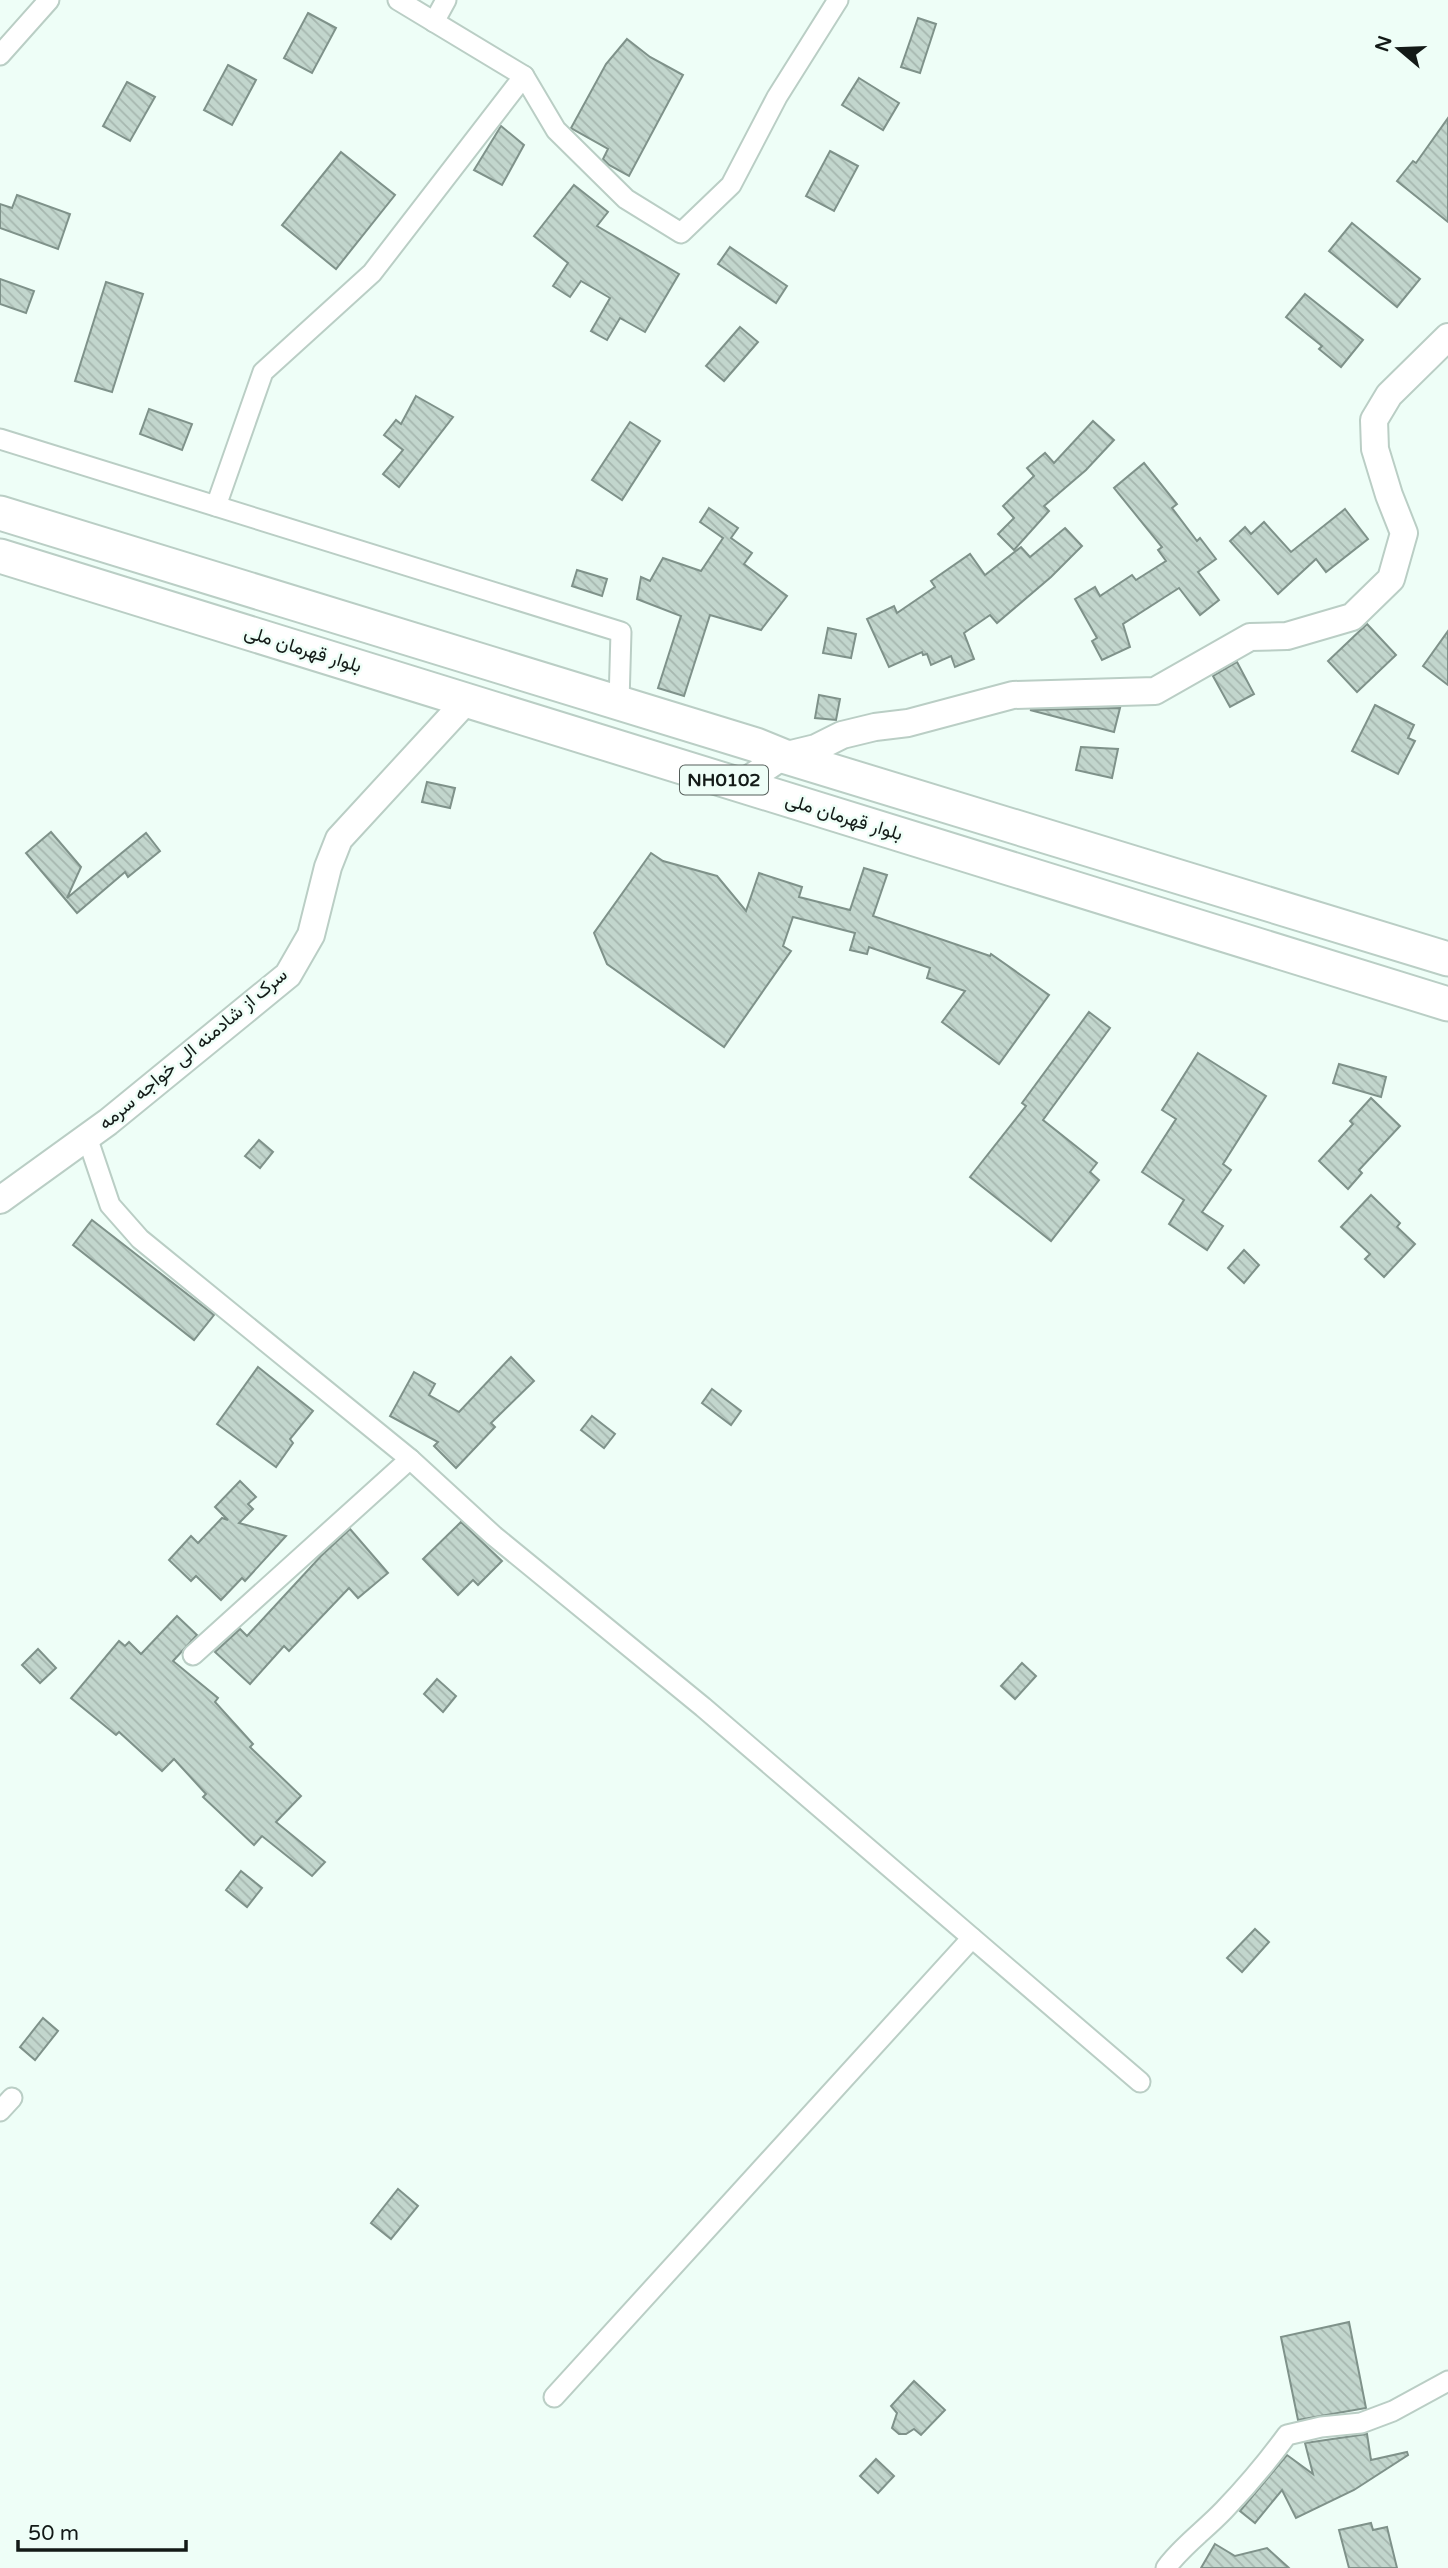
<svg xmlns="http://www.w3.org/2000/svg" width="1448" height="2568" font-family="'Varela Round',Vazirmatn,sans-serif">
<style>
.building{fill:url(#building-back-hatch);stroke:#7f928a;stroke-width:2}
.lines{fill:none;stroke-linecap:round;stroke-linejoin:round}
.street-casing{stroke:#bacec5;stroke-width:23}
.secondary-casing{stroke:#bacec5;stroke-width:30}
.highway-casing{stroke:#bacec5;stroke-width:37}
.street{stroke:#fff;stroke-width:19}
.secondary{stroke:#fff;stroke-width:26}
.highway{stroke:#fff;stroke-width:33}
.labels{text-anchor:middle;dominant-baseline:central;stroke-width:5;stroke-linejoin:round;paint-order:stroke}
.shield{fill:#eefef7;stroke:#555e5a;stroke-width:2}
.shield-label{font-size:18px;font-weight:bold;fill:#131a17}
.street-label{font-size:19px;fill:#131a17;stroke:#eefef7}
</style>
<defs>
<pattern id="building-back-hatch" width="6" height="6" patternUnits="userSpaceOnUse" patternTransform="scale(1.75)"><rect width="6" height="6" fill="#c2d6cd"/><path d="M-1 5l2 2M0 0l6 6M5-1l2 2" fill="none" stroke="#a6b7af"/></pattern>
</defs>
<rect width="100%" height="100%" fill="#eefef7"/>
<g class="building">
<path d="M308,13L336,28L312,73L284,58Z"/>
<path d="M918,18L936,24L920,73L901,67Z"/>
<path d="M627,39L650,57L683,75L629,176L609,165L603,159L608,149L571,128L606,64Z"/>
<path d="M228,65L256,80L232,125L204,110Z"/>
<path d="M859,78L899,103L883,130L842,105Z"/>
<path d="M127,82L155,97L130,141L103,126Z"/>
<path d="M1448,118V222L1397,181L1413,161L1416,163Z"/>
<path d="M501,126L524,145L502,185L474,170Z"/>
<path d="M830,151L858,166L834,211L806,196Z"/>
<path d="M341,152L395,195L336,269L282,225Z"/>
<path d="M574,185L608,212L597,226L679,274L645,332L620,318L607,340L591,331L610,298L581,281L570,297L553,286L568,263L534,236Z"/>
<path d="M17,195L70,214L58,249L0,228V204L12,208Z"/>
<path d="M1352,223L1420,279L1397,307L1329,251Z"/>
<path d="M730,247L787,286L776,303L718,264Z"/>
<path d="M0,279L34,291L26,313L0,304Z"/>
<path d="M106,282L143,294L112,392L75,381Z"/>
<path d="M1305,294L1363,340L1341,367L1319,349L1322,346L1286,317Z"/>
<path d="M740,327L758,342L724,381L706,366Z"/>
<path d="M416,396L453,417L399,487L383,474L403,450L384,435L396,420L401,424Z"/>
<path d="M149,409L192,424L182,450L140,434Z"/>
<path d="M1093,421L1114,440L1086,470L1044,506L1049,511L1014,550L998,534L1014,518L1003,506L1034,476L1027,468L1045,453L1054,463Z"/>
<path d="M630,422L660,441L622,500L592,480Z"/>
<path d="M1144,463L1177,504L1172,508L1197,541L1200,538L1216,559L1198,572L1219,600L1200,615L1179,588L1123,624L1130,647L1102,660L1092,641L1097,638L1075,599L1095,587L1100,596L1132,575L1136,580L1166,561L1158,550L1162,547L1114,488Z"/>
<path d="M709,508L738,528L731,538L752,553L744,564L787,596L761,630L710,615L684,696L658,688L681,616L637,599L641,577L650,581L663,558L701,571L723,538L700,522Z"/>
<path d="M1345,509L1368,539L1326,572L1316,559L1278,594L1230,541L1245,527L1251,534L1264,522L1291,552Z"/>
<path d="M1065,528L1082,546L1051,577L997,623L990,615L964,633L974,659L955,667L951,656L931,665L927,654L923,655L922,652L889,667L867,619L894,606L897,613L935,587L931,581L970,554L985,575L1021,547L1030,557Z"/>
<path d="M577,570L607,579L602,596L572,586Z"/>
<path d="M1367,624L1396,655L1357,692L1328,661Z"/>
<path d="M828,628L856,634L851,658L823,653Z"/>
<path d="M1448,631V685L1423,666Z"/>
<path d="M1237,662L1254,694L1230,707L1213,676Z"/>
<path d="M819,695L840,699L836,720L815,718Z"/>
<path d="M1375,705L1414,725L1408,738L1415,741L1398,774L1352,751Z"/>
<path d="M1120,708L1114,732L1030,710Z"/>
<path d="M1081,747L1118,749L1112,778L1076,770Z"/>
<path d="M427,782L455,788L450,808L422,802Z"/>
<path d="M51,832L81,867L67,898L146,833L160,851L128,877L125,872L77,913L26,853Z"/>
<path d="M651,853L663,861L717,876L746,911L759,873L802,887L799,897L850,910L864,868L887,875L873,916L990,956L991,954L1049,995L999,1064L942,1022L965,991L927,978L930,968L869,947L867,954L850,950L855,933L793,917L783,946L791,951L724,1047L607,964L594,933Z"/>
<path d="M1089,1012L1110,1028L1043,1120L1097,1163L1090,1172L1099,1180L1051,1241L970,1177L1026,1106L1022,1103Z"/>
<path d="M1198,1053L1266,1096L1223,1164L1231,1170L1202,1212L1223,1226L1207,1250L1169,1224L1184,1200L1142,1172L1176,1119L1162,1110Z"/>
<path d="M1339,1064L1386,1077L1381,1097L1333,1083Z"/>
<path d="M1371,1098L1400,1126L1359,1170L1362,1173L1348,1189L1319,1161L1353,1124L1350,1121Z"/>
<path d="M259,1140L273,1152L260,1168L245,1156Z"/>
<path d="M1371,1195L1400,1223L1397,1227L1415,1244L1384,1277L1365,1259L1370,1254L1341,1227Z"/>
<path d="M92,1220L214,1315L194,1340L73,1245Z"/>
<path d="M1244,1250L1259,1265L1244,1283L1228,1268Z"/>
<path d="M511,1357L534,1381L491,1423L495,1427L456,1468L434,1446L438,1442L390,1416L414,1372L435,1384L429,1395L459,1412Z"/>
<path d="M258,1367L313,1411L290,1439L293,1443L276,1467L217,1424Z"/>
<path d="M712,1389L741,1411L731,1425L702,1403Z"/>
<path d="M592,1416L615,1434L604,1448L581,1430Z"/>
<path d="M240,1481L256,1497L248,1504L253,1509L239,1523L286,1536L245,1581L242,1578L221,1600L196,1576L191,1581L169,1560L191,1536L198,1543L222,1518L228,1520L215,1507Z"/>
<path d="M461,1522L502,1561L478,1585L473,1580L458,1595L423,1559Z"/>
<path d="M350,1529L388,1573L358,1598L349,1588L289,1651L284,1646L250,1684L215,1652L240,1629L247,1636L321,1556Z"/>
<path d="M177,1616L197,1635L173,1661L218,1698L215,1702L253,1744L250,1747L301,1796L276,1822L325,1862L312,1876L262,1836L254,1845L203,1797L206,1794L174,1759L162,1771L119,1732L116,1735L71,1698L119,1641L125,1646L129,1642L141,1654Z"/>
<path d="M38,1649L56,1668L40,1683L22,1665Z"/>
<path d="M1022,1663L1036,1676L1015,1699L1001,1686Z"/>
<path d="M437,1679L456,1696L443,1712L424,1694Z"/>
<path d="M241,1871L262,1888L247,1907L226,1890Z"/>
<path d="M1255,1929L1269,1942L1242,1972L1227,1958Z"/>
<path d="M43,2018L58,2031L35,2060L20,2047Z"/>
<path d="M398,2189L418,2206L391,2239L371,2223Z"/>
<path d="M1349,2322L1366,2408L1298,2420L1281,2337Z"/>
<path d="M914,2381L945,2410L921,2435L914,2429L906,2434H899L892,2428L897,2413L891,2406Z"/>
<path d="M1367,2434L1371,2460L1407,2452L1408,2455L1354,2490L1296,2518L1282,2490L1255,2523L1240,2511L1287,2455L1313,2474L1305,2443Z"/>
<path d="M876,2459L894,2476L878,2493L860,2476Z"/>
<path d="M1371,2523L1373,2530L1387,2527L1397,2568H1349L1339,2530Z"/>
<path d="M1215,2544L1235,2556L1267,2548L1289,2568H1201Z"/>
</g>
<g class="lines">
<g class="street-casing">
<g id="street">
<path d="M398,0L524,76L556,130L626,199L681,233L731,185L777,97L838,0"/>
<path d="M434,22L446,0"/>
<path d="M0,55L49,0"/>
<path d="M0,439L621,632L619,702"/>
<path d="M216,506L263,372L372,273L524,76"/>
<path d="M87,1137L110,1205L140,1239L410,1459L494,1536L703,1707L1140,2082"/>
<path d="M193,1655L410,1459"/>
<path d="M0,2111L12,2098"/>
<path d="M554,2397L972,1938"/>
<path d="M1166,2568C1182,2546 1205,2530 1224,2510C1246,2487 1268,2461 1287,2435L1321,2427L1361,2423L1393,2411L1448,2381"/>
</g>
</g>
<g class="secondary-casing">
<g id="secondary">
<path d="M740,785L783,756L816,748L842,735L875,727L908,723L1013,695L1155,691L1250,637L1287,636L1352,617L1391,579L1404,533L1389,495L1375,449L1374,420L1389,395L1448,337"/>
<path d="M0,1200L108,1122L288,975L311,935L328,867L339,839L467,700"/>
</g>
</g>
<g class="highway-casing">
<g id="highway">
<path d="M0,513L756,745L783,756L1448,959"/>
<path d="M0,556L1448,1004"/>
</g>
</g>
<use href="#street" class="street"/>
<use href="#secondary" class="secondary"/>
<use href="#highway" class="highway"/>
</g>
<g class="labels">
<rect class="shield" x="680" y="765.5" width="88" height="29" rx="5"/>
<g class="shield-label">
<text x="724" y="780">NH0102</text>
</g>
<g class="street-label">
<text transform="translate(303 649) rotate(17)">بلوار قهرمان ملی</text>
<text transform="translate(844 817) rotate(17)">بلوار قهرمان ملی</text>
<text transform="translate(193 1049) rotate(-40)">سرک از شادمنه الی خواجه سرمه</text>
</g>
</g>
<g transform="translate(1399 49) rotate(289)" stroke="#eefef7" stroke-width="5" paint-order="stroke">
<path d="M0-5L12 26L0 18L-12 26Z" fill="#131a17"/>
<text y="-10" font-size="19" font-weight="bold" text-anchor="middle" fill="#131a17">N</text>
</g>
<path d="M18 2540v10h168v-10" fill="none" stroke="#131a17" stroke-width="3.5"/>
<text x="28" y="2540" font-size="21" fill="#131a17" stroke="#eefef7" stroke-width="5" paint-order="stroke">50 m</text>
</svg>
